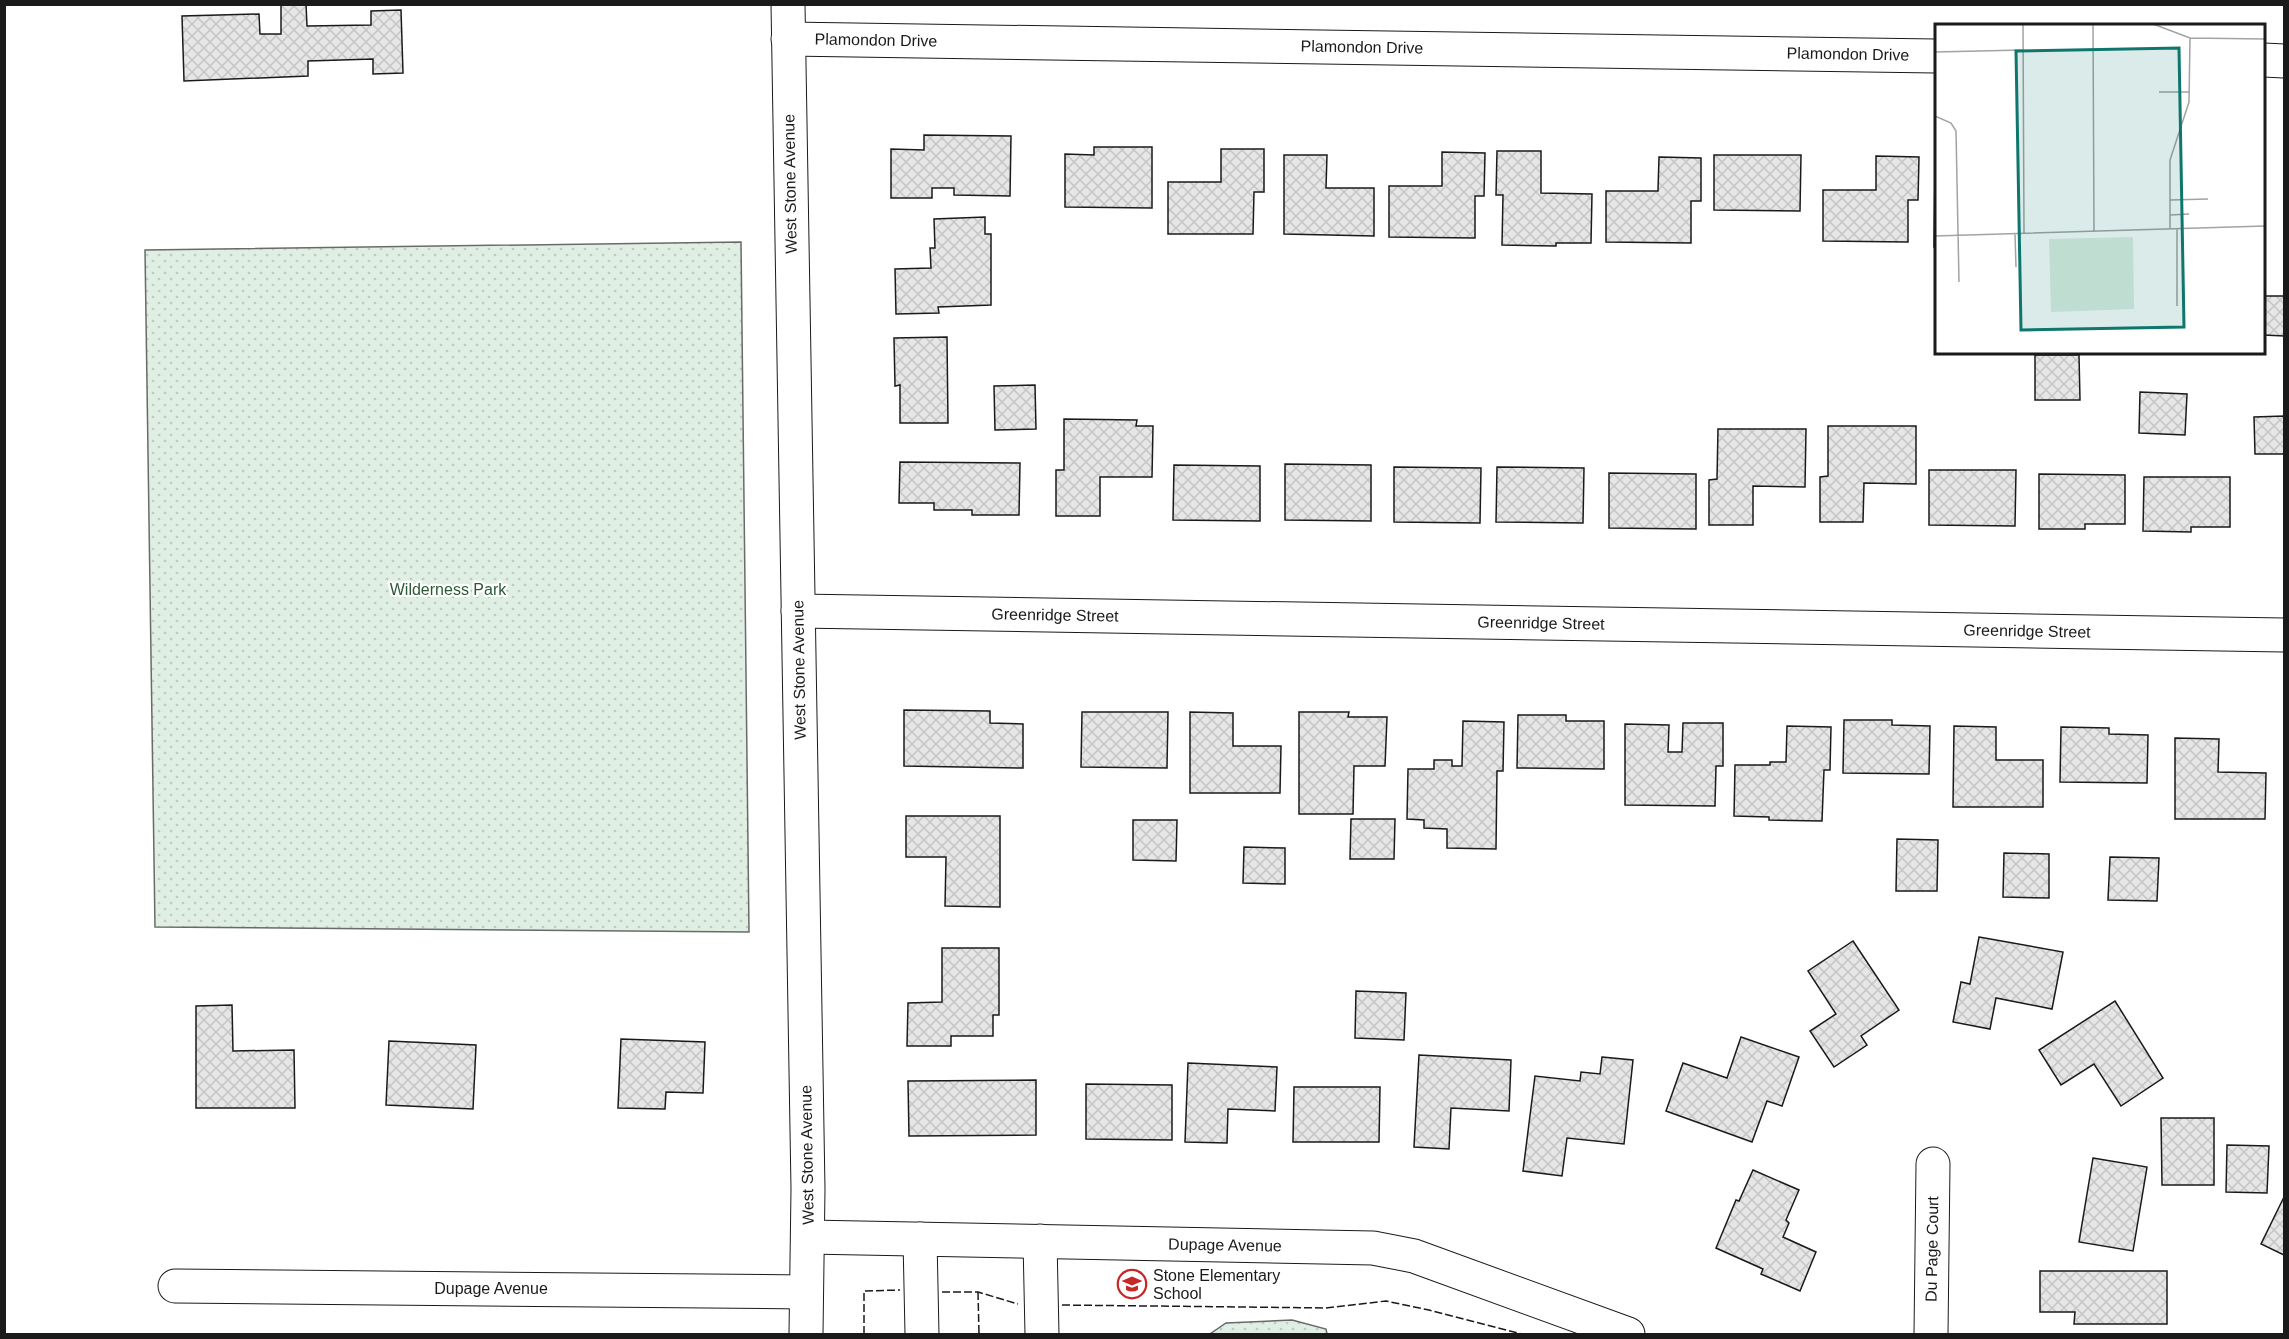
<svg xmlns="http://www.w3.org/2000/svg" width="2289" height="1339" font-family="Helvetica,sans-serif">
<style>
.grass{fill:url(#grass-dots);stroke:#6a6a6a;stroke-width:1.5}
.building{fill:url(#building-cross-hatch);stroke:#1a1a1a;stroke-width:1.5}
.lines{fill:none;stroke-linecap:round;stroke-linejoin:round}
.minor-casing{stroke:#1a1a1a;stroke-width:35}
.minor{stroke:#fff;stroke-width:33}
.fence{stroke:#1a1a1a;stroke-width:1.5;stroke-dasharray:8 3;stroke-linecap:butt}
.labels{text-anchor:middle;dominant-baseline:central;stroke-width:4.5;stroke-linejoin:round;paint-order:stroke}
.street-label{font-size:16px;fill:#1a1a1a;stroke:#fff}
.park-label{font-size:16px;fill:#2b5a34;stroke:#fff}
.poi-label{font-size:16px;fill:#1a1a1a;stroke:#fff;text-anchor:start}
.inset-road{fill:none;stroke:#a3a3a3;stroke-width:1.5}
.view{fill:#0f766e;fill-opacity:0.15;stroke:#0f766e;stroke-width:3}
.inset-edge{fill:none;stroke:#1a1a1a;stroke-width:3}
</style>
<defs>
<pattern id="grass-dots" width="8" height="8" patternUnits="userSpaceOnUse" patternTransform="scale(1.5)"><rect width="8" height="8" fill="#e0efe3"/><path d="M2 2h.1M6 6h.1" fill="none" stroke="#c0ccc2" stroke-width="1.8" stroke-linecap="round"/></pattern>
<pattern id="building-cross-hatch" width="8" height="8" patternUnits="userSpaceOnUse" patternTransform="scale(1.5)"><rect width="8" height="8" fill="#e6e6e6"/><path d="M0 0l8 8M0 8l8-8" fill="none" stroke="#c5c5c5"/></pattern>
</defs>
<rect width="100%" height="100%" fill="#fff"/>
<g class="grass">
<path d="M741,242L749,932L155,927L145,250Z"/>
<path d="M1292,1320L1326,1329L1327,1334H1210L1226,1323Z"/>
</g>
<g class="building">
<path d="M281,4H306L307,26L371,25V11L401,10L403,73L373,74V59L308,61V76L184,81L182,16L259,14L260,34H281Z"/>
<path d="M924,135L1011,136L1010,196L954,195V188H932V198H891V149L924,150Z"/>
<path d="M1094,147H1152V208L1065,207V154L1094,155Z"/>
<path d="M1221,149H1264V192H1254L1253,234H1168V182H1221Z"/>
<path d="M1497,151H1541V193L1592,194L1591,243H1556V246L1502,245L1503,195H1496Z"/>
<path d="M1442,152L1485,153L1484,196H1475V238L1389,237V186H1442Z"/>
<path d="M1284,155H1327L1326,188H1374V236L1284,234Z"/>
<path d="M1714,155H1801L1800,211L1714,210Z"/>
<path d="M1876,156L1919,157L1918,200H1908V242L1823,241V190H1876Z"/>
<path d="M1659,157L1701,158V201H1691V243L1606,242V191H1658Z"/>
<path d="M1935,167H1936V247H1934Z"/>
<path d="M985,217V234H991V305L938,307L939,313L896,314L895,269L931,268L930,248H935L934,219Z"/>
<path d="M2264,296H2284V336L2264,335Z"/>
<path d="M947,337L948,423H900V385L895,386L894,338Z"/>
<path d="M2035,355H2079L2080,400H2035Z"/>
<path d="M1035,385L1036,429L995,430L994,386Z"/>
<path d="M2140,392L2187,394L2185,435L2139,433Z"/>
<path d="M2284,416V454H2255L2254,417Z"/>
<path d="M1064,419L1137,420L1136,426H1153L1152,477H1100V516H1056V470H1064Z"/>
<path d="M1828,426H1916V484L1864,483L1863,522H1820V477L1828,476Z"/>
<path d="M1718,429H1806L1805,487L1753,486V525H1709V480L1717,479Z"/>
<path d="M900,462L1020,463L1019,515H972V510H934V503H899Z"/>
<path d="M1285,464L1371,465V521L1285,520Z"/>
<path d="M1174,465L1260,466V521L1173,520Z"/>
<path d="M1394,467L1481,468L1480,523L1394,522Z"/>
<path d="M1497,467L1584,468L1583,523L1496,522Z"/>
<path d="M1929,470H2016L2015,526L1929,525Z"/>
<path d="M1609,473L1696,474V529L1609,528Z"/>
<path d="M2039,474L2125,475V524H2085V529H2039Z"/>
<path d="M2144,477H2230V527H2191V532L2143,531Z"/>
<path d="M904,710L990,711V723L1023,724V768L904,766Z"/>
<path d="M1082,712H1168L1167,768L1081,767Z"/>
<path d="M1190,712L1233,713V746H1281L1280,793H1190Z"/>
<path d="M1299,712H1349L1348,717H1387L1385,766H1354L1353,814H1299Z"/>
<path d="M1518,715H1566V721H1604V769L1517,768Z"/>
<path d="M1844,720H1892V725L1930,726L1929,774L1843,773Z"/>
<path d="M1463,721L1504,722L1503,771H1497L1496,849L1447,848V829L1424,828V820L1407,819L1408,769H1434V760H1452V766H1462Z"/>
<path d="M1683,723H1723V766H1716L1715,806L1625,805V724L1669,725L1668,752H1682Z"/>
<path d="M1787,726L1831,727L1830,770H1824L1822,821L1769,820V817L1734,816L1735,765H1770V762H1786Z"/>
<path d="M1954,726L1996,727V760H2043V807H1953Z"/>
<path d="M2061,727L2109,728V734L2148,735L2147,783L2060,782Z"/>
<path d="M2175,738L2219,739L2218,772L2266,773L2265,819H2175Z"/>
<path d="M906,816H1000V907L945,906L946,857H906Z"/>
<path d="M1351,819H1395L1394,859H1350Z"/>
<path d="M1133,820H1177L1176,861L1133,860Z"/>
<path d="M1897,839L1938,840L1937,891H1896Z"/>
<path d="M1244,847L1285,848V884L1243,883Z"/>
<path d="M2004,853L2049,854V898L2003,897Z"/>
<path d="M2110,857L2159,858L2157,901L2108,900Z"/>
<path d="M1979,937L2063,952L2052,1009L1996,998L1990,1029L1953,1022L1961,982L1970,984Z"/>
<path d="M1853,941L1899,1010L1861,1036L1867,1045L1834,1067L1810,1031L1836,1014L1808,971Z"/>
<path d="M942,948H999V1015H993V1036H951V1046H907L908,1003L942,1002Z"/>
<path d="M1356,991L1406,993L1404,1040L1355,1038Z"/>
<path d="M2115,1001L2163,1078L2121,1106L2094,1064L2061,1085L2039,1050Z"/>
<path d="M232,1005L233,1051L294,1050L295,1108H196V1006Z"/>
<path d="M1741,1037L1799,1057L1782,1106L1767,1101L1752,1142L1666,1111L1683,1063L1727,1078Z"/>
<path d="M621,1039L705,1042L703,1093L666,1092L665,1109L618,1108Z"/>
<path d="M389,1041L476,1045L473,1109L386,1105Z"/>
<path d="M1419,1055L1511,1060L1509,1111L1451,1108L1449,1149L1414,1147Z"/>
<path d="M1602,1057L1633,1060L1624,1144L1567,1138L1562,1176L1523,1171L1535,1076L1580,1081L1581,1072L1600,1074Z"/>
<path d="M1188,1063L1277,1067L1275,1111L1228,1109L1227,1143L1185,1142Z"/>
<path d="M1036,1080V1135L909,1136L908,1081Z"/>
<path d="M1086,1084L1172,1085V1140L1086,1139Z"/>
<path d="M1294,1087H1380L1379,1142H1293Z"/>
<path d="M2161,1118H2214V1185H2162Z"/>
<path d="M2227,1145L2269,1146L2267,1193L2226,1192Z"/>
<path d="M2093,1158L2147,1167L2133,1251L2079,1242Z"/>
<path d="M1753,1170L1799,1190L1786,1220L1789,1223L1783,1237L1816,1252L1800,1291L1761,1274L1763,1269L1716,1248L1736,1200L1739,1201Z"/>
<path d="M2284,1197V1255L2261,1244Z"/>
<path d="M2040,1271H2167V1324H2074L2075,1312H2040Z"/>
</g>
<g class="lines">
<g class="minor-casing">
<g id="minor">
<path d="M788,4L808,1189L806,1334"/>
<path d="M788,39L1936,56"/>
<path d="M2264,60L2284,61"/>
<path d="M798,611L2284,635"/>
<path d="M808,1237L1373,1248L1414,1256L1628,1334"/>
<path d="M920,1239L922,1334"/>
<path d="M1040,1241L1042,1334"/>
<path d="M175,1286L806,1292"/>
<path d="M1931,1334L1933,1164"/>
</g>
</g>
<use href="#minor" class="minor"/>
<g class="fence">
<path d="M942,1292H978L1018,1304"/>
<path d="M978,1292L979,1334"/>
<path d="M1062,1305L1326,1308L1386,1301L1429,1310L1522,1334"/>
<path d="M864,1334V1291L900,1290"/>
</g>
</g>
<defs>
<g id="school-ring" transform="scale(1.5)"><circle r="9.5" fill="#fff" stroke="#c62828" stroke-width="1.5"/><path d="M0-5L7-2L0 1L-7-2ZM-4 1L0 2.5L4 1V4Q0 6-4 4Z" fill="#c62828"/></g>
</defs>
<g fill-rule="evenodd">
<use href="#school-ring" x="1132" y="1284"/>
</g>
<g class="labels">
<g class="street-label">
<text transform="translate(876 40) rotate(1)">Plamondon Drive</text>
<text transform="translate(1362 47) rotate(1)">Plamondon Drive</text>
<text transform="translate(1848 54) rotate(1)">Plamondon Drive</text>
<text transform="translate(790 184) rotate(-91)">West Stone Avenue</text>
<text transform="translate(1055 615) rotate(1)">Greenridge Street</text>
<text transform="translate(1541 623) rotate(1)">Greenridge Street</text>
<text transform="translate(2027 631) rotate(1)">Greenridge Street</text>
<text transform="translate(799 670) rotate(-91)">West Stone Avenue</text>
<text transform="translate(807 1155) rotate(-91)">West Stone Avenue</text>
<text transform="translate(1225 1245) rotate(1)">Dupage Avenue</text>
<text transform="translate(1932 1249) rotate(-89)">Du Page Court</text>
<text x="491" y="1288">Dupage Avenue</text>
</g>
<g class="park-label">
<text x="448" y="589">Wilderness Park</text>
</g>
<g class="poi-label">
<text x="1153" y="1275">Stone Elementary<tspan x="1153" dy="18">School</tspan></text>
</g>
</g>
<g transform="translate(1935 24)">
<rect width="330" height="330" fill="#fff"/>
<path d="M198,213L199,285L116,288L114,215Z" fill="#e0efe3"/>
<path class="inset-road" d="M88,0L89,210M158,0L159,207M218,0L255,14L330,15M0,28L88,26M224,68H255M0,92L16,99L21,107L24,258M235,176L273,175M235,191L254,190M235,205V136L254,78L255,14M242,205V282M80,210L81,243M0,212L330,202"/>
<path class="view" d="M244,24L249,303L86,306L81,27Z"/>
<rect width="330" height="330" class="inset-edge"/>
</g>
<rect width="2289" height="1339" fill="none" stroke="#1a1a1a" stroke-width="12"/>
</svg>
